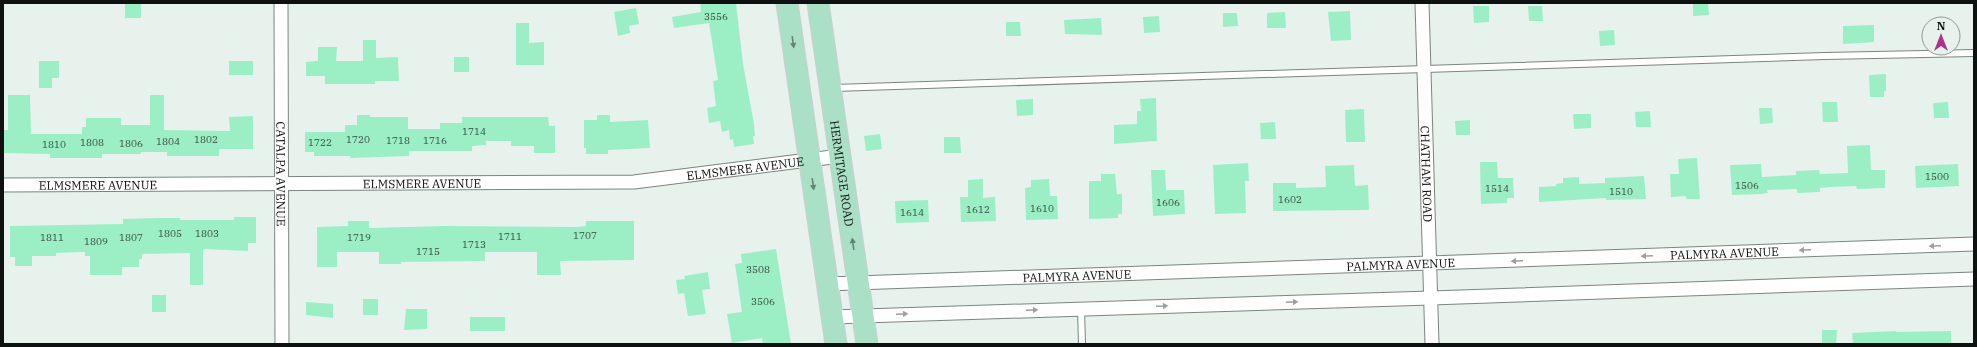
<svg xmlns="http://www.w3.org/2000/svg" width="1977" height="347" font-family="'IBM Plex Serif',serif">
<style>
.building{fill:#9cefc5}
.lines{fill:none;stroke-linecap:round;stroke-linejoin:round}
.service-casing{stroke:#7b857f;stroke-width:8}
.minor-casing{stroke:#7b857f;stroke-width:15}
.primary-casing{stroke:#cfcfcf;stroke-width:23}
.service{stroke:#fff;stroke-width:6}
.minor{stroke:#fff;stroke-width:13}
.primary{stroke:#a9e0c6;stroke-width:21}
.oneway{fill:#638374}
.oneway2{fill:#9ea09f}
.labels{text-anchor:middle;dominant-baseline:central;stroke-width:3;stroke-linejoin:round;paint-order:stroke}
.number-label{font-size:10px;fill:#31483c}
.street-label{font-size:12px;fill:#0d110f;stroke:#e7f2ec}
</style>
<rect width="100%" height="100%" fill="#e7f2ec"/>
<g class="building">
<rect x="125" y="3" width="16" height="15"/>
<path d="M700,3H736L743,64L754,124L755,136H753L754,144L734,147L733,139L730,140L729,130L722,132L720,121L709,123L707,108L716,106L713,81L718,80L709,23L674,28L672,17L701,12Z"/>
<path d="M1693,3H1708L1709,15L1693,16Z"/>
<path d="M1473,6H1489V22L1474,23Z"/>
<path d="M1528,6H1542L1543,21H1529Z"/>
<path d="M636,8L639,24L629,26L630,33L618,36L614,12Z"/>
<path d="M1350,11L1351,40L1331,41L1328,12Z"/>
<path d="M1285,12L1286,28H1267V13Z"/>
<path d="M1223,13H1237L1238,26L1223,27Z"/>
<path d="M1159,16L1160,32L1144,33L1143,17Z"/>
<path d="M1101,18L1102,35L1065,34L1064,20Z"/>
<path d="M1006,22H1020L1021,36H1006Z"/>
<path d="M516,23H529V43L544,42V65H516Z"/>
<path d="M1874,25V42L1843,44V26Z"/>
<path d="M1614,30L1615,45L1600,46L1599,31Z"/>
<path d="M363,40H376V58L398,57L399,81H375V84H325V76H306V62L318,61V47H337L336,61H363Z"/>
<rect x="454" y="57" width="15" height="15"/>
<path d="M39,61H59V78H52V88H39Z"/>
<rect x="229" y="61" width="24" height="14"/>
<path d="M1886,74V91H1884V97H1870L1869,75Z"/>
<path d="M8,95H30L31,134H82V127H86V118H121V125H150V95H164V130L230,131L229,117L253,116V149H219V156H167V152H141V154H102V158H50V154L4,153V130H8Z"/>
<path d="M1156,98L1157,141L1114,144V125L1137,124V111H1141L1140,99Z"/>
<path d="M1033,99V115L1017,116L1016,100Z"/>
<path d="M1822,102H1837L1838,122H1823Z"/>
<path d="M1948,102L1949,118H1934L1933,103Z"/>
<path d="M1759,108H1772L1773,123L1760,124Z"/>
<path d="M1364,109L1365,142H1346L1345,110Z"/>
<path d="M1650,111L1651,127H1636L1635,112Z"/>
<path d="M1573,114H1591V128L1574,129Z"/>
<path d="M357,115H370V117H408V129H440V123H462V117H548L549,126H555V153H534V146H511V141H486V145L472,146V151H409V156L350,158V156H314V152H305V132H345V125H357Z"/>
<path d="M597,115H610V122L648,120L650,148L608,150V154H586V148H584V120H597Z"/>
<path d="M1470,120V135H1456L1455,121Z"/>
<path d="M1275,122L1276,139H1261L1260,123Z"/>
<path d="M880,134L882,149L866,151L864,136Z"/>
<path d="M944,137H960L961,153H944Z"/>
<path d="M1870,145L1871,170H1885V188L1857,189L1856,186L1830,187L1820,188V192L1797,193V189L1767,190L1768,193L1762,194L1732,195L1730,165L1761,164L1762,177L1796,175V171L1819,170L1820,174L1848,173L1847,146Z"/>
<path d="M1697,158L1700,199H1686V196L1671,197L1670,174H1679L1678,159Z"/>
<path d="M1480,162H1497L1498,178H1513L1514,198H1507V203L1481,204Z"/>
<path d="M1248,163L1249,181H1245L1246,213L1215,214L1213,165Z"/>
<path d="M1958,164L1959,186L1916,188L1915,166Z"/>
<path d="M1354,165L1355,186L1368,185L1369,210L1273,211V183H1296V188L1326,187L1325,166Z"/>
<path d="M1151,170H1165L1166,190H1184L1185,214L1153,216Z"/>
<path d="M1101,174H1115L1117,194H1122V214H1118V218L1089,219V181H1101Z"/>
<path d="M1644,176L1646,199L1606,200V198L1539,202V187L1556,186V184L1563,183V178L1579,177V184L1605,183V178Z"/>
<path d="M983,179V198L995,197L996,221L961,222L960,197H968V180Z"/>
<path d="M1049,179L1050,196H1057L1058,219L1026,220L1025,188L1031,187V180Z"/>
<path d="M928,200L929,222L896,223L895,201Z"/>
<path d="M234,217H256V243H248V251L203,249V285H190V253L142,254V259H139V267H122V275H90V256H85V252L56,253V256H32V266H15V257H10V226L123,224V219L159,218H180V220H234Z"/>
<path d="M348,221H369V228L444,226L577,227L586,226V221H634V260L560,261L561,275H537V252H485V261L401,262V264H379V252H337V267H317V227L348,226Z"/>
<path d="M776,249L791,344H763L762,338L732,343L727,314L742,312L735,264L742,263L741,254Z"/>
<path d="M708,272L710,289L702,290L706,314L688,316L684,293L678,294L676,280L685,279L684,276Z"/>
<rect x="152" y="295" width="14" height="17"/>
<rect x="363" y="299" width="15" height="16"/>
<path d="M306,302L333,304V318L306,315Z"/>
<path d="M406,309H427V329L404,330Z"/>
<rect x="470" y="317" width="35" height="14"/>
<path d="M1822,330H1837L1836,344H1822Z"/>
<path d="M1896,331V332L1951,331V344H1853L1852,333Z"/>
</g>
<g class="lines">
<g class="service-casing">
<g id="service">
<path d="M834,88L1825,56L1974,53"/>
<path d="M1081,309L1082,344"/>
</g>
</g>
<g class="minor-casing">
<g id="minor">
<path id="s1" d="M281,3L282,344"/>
<path id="s2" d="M1422,3L1432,344"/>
<path id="s3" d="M3,185L634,182L840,156"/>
<path id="s4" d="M827,284L1974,244"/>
<path d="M832,317L1431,298L1974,279"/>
</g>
</g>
<g class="primary-casing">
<g id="primary">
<path d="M787,3L836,344"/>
<path id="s5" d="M818,3L867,344"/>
</g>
</g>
<use href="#service" class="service"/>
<use href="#minor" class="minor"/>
<use href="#primary" class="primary"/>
</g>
<defs><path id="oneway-solid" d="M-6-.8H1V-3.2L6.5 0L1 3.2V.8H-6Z"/></defs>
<g class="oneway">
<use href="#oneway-solid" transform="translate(793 42) rotate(82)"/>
<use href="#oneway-solid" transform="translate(813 184) rotate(82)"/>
<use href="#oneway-solid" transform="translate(853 244) rotate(-98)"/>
</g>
<g class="oneway2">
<use href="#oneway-solid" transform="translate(1935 246) rotate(178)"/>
<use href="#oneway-solid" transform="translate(1805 250) rotate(178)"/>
<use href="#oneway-solid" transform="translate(1647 256) rotate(178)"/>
<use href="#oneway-solid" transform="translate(1517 261) rotate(178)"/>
<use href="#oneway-solid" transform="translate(1292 302) rotate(-2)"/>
<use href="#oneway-solid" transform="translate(1162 306) rotate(-2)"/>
<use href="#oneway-solid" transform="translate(1032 310) rotate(-2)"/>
<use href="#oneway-solid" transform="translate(902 314) rotate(-2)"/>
</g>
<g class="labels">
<g class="number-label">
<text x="716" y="16">3556</text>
<text x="474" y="131">1714</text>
<text x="206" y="139">1802</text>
<text x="358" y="139">1720</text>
<text x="398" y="140">1718</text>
<text x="435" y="140">1716</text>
<text x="168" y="141">1804</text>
<text x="92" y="142">1808</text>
<text x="320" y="142">1722</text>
<text x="131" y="143">1806</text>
<text x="54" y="144">1810</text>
<text x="1937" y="176">1500</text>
<text x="1747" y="185">1506</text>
<text x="1497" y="188">1514</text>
<text x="1621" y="191">1510</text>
<text x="1290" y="199">1602</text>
<text x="1168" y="202">1606</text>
<text x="1042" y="208">1610</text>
<text x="978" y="209">1612</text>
<text x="912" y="212">1614</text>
<text x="170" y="233">1805</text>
<text x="207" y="233">1803</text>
<text x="585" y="235">1707</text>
<text x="510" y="236">1711</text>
<text x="52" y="237">1811</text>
<text x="131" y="237">1807</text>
<text x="359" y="237">1719</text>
<text x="96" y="241">1809</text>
<text x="474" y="244">1713</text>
<text x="428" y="251">1715</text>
<text x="758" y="269">3508</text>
<text x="763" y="301">3506</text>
</g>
<g class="street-label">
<text stroke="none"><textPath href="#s3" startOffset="743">ELMSMERE AVENUE</textPath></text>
<text stroke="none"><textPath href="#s1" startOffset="171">CATALPA AVENUE</textPath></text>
<text stroke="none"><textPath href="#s2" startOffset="171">CHATHAM ROAD</textPath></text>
<text stroke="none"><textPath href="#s5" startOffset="172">HERMITAGE ROAD</textPath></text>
<text stroke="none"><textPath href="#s3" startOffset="419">ELMSMERE AVENUE</textPath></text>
<text stroke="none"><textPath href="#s3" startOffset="95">ELMSMERE AVENUE</textPath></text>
<text stroke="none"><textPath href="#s4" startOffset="898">PALMYRA AVENUE</textPath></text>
<text stroke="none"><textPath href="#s4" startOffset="574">PALMYRA AVENUE</textPath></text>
<text stroke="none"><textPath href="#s4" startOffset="250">PALMYRA AVENUE</textPath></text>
</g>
</g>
<rect width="1977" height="347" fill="none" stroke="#0d110f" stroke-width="8"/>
<g transform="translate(1941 36)"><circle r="19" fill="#e7f2ec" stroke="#909894"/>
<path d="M0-3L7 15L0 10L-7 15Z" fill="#ac3389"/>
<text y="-6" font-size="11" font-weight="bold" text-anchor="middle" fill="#0d110f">N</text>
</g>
</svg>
